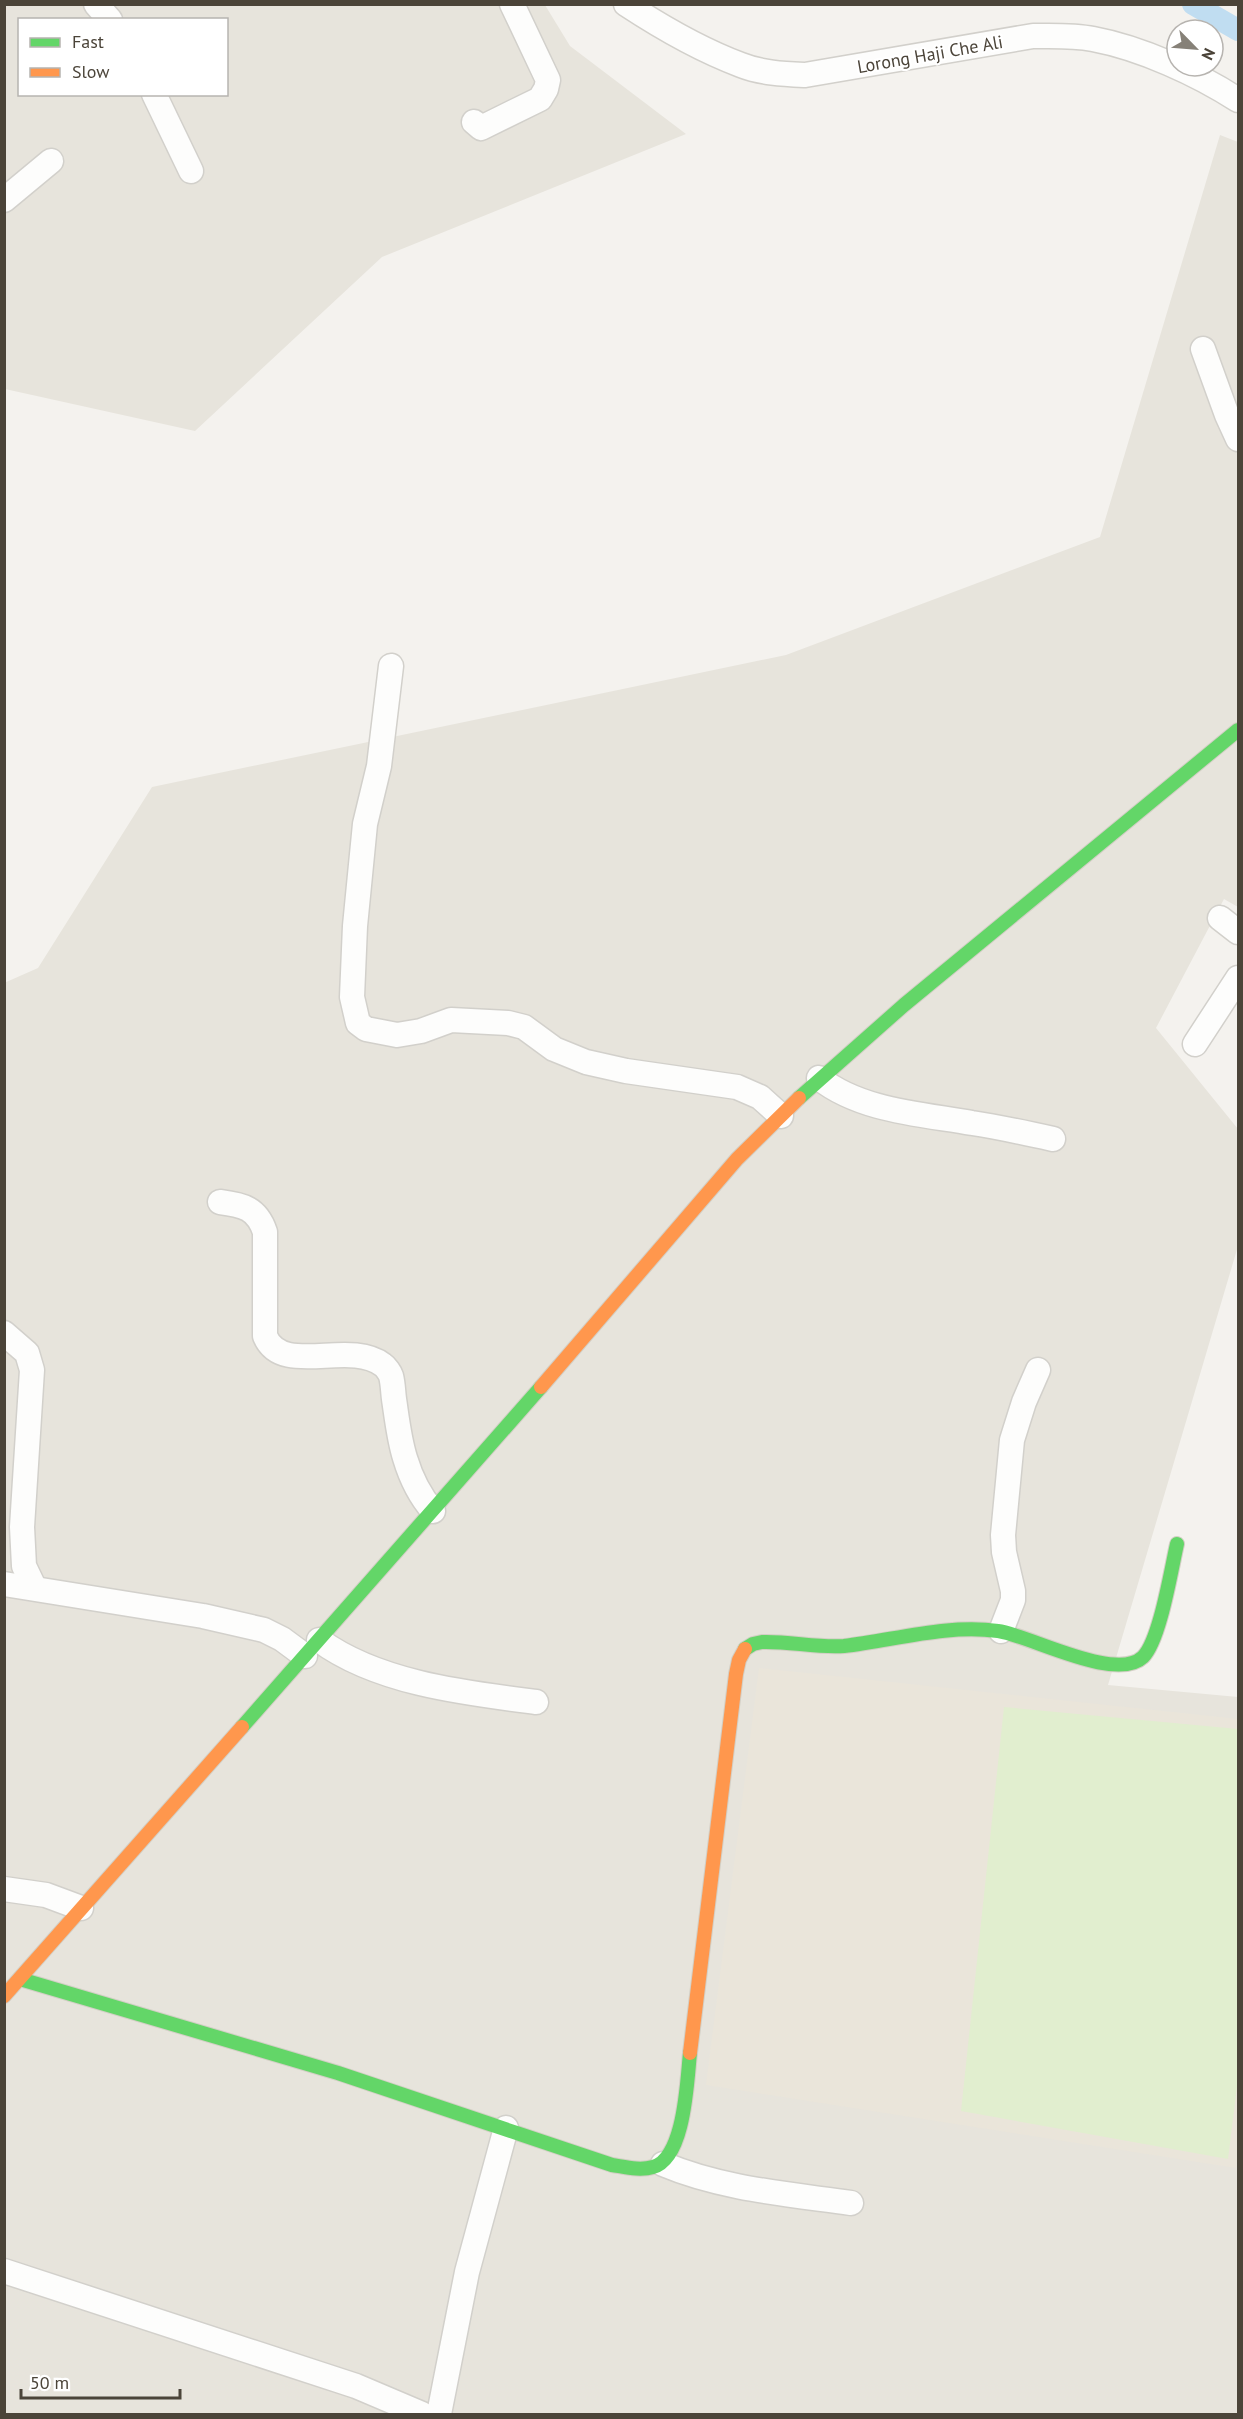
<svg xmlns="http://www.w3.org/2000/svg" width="1243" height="2419" font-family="'PT Sans',sans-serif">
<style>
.residential{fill:#e7e4dc;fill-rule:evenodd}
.education{fill:#eae5da}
.green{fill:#e1eecf}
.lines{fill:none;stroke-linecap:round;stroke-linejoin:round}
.canal{stroke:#c0ddf1;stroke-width:22}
.street-casing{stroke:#d2d0cb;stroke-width:27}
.fast-casing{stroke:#d3cfc5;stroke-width:16}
.slow-casing{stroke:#d3cfc5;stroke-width:16}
.street{stroke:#fdfdfc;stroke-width:24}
.fast{stroke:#63d668;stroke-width:14}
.slow{stroke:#ff974d;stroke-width:14}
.labels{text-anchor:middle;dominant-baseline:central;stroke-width:4.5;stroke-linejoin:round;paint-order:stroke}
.street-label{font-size:18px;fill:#4b4439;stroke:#fff}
</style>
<rect width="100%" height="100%" fill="#f4f2ee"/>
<g class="residential">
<path d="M5,5H545L570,46L686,134L382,257L195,431L5,389ZM20,20H226V94H20Z"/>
<path d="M1220,135L1238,142V907L1224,899L1156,1028L1238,1129V1246L1108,1685L1238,1697V2414H5L4,983L38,968L152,787L786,655L1100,537Z"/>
</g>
<path class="education" d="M759,1668L1238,1719V2151L1236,2168L706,2085Z"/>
<path class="green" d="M1004,1707L1238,1729V2078L1228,2159L961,2111Z"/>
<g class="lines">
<path class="canal" d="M1193,4L1238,30"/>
<g class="street-casing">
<g id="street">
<path d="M96,4L110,20"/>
<path d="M626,4C661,27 701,50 741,65C761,73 784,74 805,75L1033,36C1053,36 1073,35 1093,39C1141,48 1198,74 1238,100"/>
<path d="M154,94L191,171"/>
<path d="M474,122L481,128L540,99L546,89L548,80L512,4"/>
<path d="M4,200L51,161"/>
<path d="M1203,349L1227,415L1238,439"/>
<path d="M391,666L379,766L365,824L355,926L352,997L358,1023L366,1029L397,1035L421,1031L451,1020L508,1023L524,1027L554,1049L586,1062L626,1071L737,1087L760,1097L781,1116"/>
<path d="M1220,918L1238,932"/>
<path d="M1195,1044L1238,978"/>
<path d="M819,1078C861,1111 921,1114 972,1123C999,1127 1026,1133 1053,1139"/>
<path d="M220,1202C243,1205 257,1208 265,1232V1336C282,1377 349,1339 383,1365C386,1367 390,1373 391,1376C393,1383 393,1392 394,1399C397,1419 399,1439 405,1458C411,1478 419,1495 433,1511"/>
<path d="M4,1333L27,1353L32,1370L22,1527L24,1566L34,1587"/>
<path d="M4,1584L203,1616L264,1630L282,1639L305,1656"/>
<path d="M1001,1631L1013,1600V1591L1004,1552L1003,1535L1012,1440L1024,1402L1038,1370"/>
<path d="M319,1640C377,1683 465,1693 536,1702"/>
<path d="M4,1889L46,1895L81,1908"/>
<path d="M663,2164C722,2189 788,2194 851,2203"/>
<path d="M4,2271L356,2386L422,2414"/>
<path d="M439,2414L467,2272L506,2128"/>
</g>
</g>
<g class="fast-casing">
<g id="fast">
<path d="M799,1098L904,1005L1238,730"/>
<path d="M745,1649L753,1644L762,1642C789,1641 817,1648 844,1646C895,1640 947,1624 998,1631C1029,1635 1116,1683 1143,1657C1160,1640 1171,1570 1177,1544"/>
<path d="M242,1727L541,1387"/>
<path d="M20,1979L338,2073L612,2165C625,2167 640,2171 653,2167C685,2158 687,2080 690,2053"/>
</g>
</g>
<g class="slow-casing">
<g id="slow">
<path d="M541,1387L737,1159L799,1098"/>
<path d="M4,1996L242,1727"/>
<path d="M690,2053L736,1674L739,1660L745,1649"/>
</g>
</g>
<use href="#street" class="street"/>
<use href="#fast" class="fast"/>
<use href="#slow" class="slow"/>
</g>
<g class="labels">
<g class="street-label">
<text transform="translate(930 54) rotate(-10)">Lorong Haji Che Ali</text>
</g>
</g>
<rect width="1243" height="2419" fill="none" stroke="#4b4439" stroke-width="12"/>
<rect x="18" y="18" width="210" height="78" fill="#ffffff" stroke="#b7b4b0" stroke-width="1.5"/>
<rect x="30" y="38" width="30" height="9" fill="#63d668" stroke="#b7b4b0" stroke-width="1.5"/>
<text x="72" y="48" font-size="18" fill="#4b4439">Fast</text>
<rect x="30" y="68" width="30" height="9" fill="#ff974d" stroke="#b7b4b0" stroke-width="1.5"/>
<text x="72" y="78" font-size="18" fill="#4b4439">Slow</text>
<g transform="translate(1195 48) rotate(115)"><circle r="28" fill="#ffffff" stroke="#b7b4b0" stroke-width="1.5"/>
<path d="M0-4.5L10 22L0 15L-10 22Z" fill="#868178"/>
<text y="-9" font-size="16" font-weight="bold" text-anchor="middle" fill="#4b4439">N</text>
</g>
<path d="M21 2389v9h159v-9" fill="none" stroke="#4b4439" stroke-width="3"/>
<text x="30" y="2389" font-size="18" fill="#4b4439" stroke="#ffffff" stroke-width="4.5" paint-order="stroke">50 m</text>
</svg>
